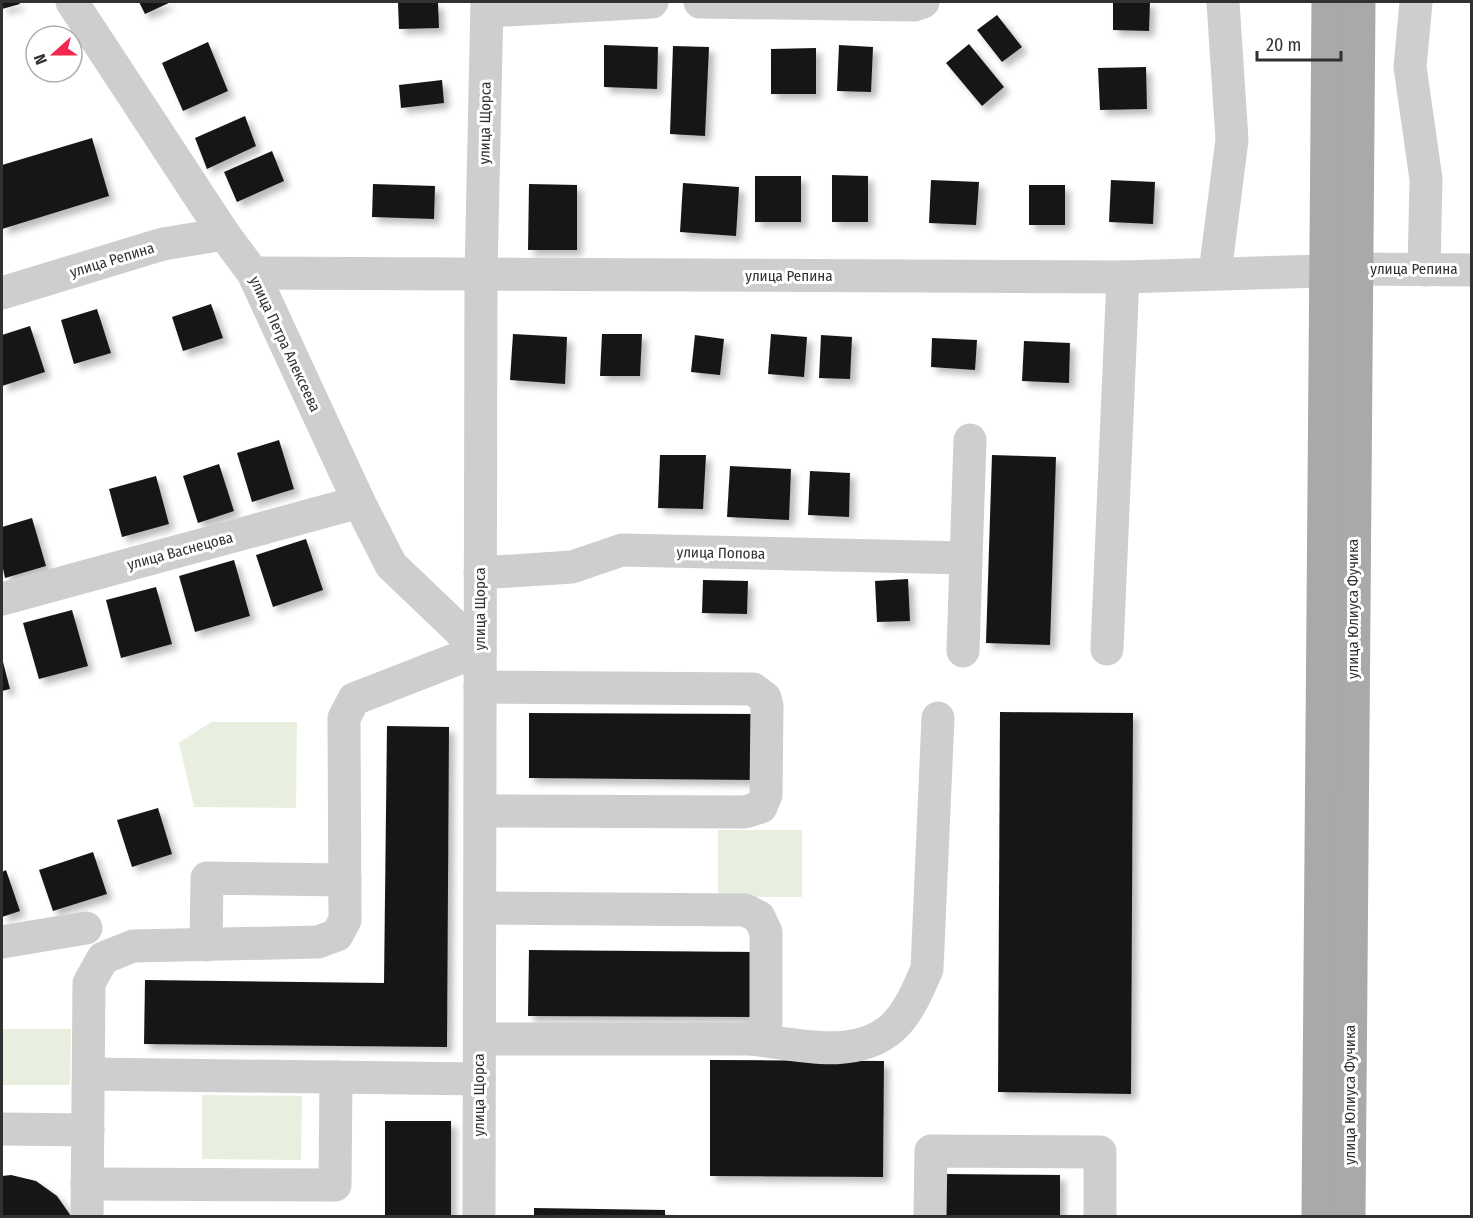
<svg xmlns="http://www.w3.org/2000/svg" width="1473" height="1218" font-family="'Fira Sans Condensed',sans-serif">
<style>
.green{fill:#e9efde}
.building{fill:#181818;filter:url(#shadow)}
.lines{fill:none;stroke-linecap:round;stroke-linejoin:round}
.minor{stroke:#cecece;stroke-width:33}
.major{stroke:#a9a9a9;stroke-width:33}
.labels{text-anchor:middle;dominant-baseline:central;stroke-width:6;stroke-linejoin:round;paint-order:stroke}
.street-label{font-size:15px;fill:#313131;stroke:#fff}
</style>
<defs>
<filter id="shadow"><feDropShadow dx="5.5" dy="5.5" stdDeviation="3" flood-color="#0004"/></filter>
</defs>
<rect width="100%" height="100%" fill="#fff"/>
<g class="green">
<path d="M211,722H297L296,808L194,807L179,743Z"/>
<rect x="718" y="830" width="84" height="67"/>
<path d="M2,1029H71L70,1085H2Z"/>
<path d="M202,1095L302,1096L301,1160L202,1159Z"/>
</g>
<g class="building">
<path d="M2,2H19L20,4L2,9Z"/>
<path d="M139,2H171L145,14Z"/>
<path d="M1113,2H1150L1149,31L1113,30Z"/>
<path d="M398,3H438L439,28L399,29Z"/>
<path d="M997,15L1022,47L1002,62L977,30Z"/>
<path d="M208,42L228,91L183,111L162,63Z"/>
<path d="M969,44L1004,87L982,106L946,63Z"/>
<path d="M604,45L658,47L657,89L604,87Z"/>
<path d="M839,45L873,47L871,92L837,91Z"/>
<path d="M673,46L709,47L705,136L670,134Z"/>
<path d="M816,48V94H771V49Z"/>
<path d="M1146,67L1147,109L1100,110L1098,68Z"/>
<path d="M442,80L444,103L401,108L399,85Z"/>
<path d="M245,116L256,146L207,169L195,138Z"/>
<path d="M92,138L109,196L2,229V165Z"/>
<path d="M272,151L284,181L237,202L224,172Z"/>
<path d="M832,175L868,176V222H832Z"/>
<rect x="755" y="176" width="46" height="46"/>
<path d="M931,180L979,182L976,225L929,223Z"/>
<path d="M1111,180L1155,182L1153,224L1109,222Z"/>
<path d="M683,183L739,187L736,236L680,232Z"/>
<path d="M373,184L435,186L434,219L372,217Z"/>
<path d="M529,184L577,185V250H528Z"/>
<rect x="1029" y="185" width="36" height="40"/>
<path d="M211,304L223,338L183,351L172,317Z"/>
<path d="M97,309L111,353L74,364L61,320Z"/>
<path d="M30,326L45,372L2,386V335Z"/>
<path d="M513,334L567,337L565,384L510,380Z"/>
<path d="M602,334H642L640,376H600Z"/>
<path d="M771,334L807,337L804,377L768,374Z"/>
<path d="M695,335L724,339L720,375L691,372Z"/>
<path d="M821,335L852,337L850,379L819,378Z"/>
<path d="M932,338L977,340L975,370L931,367Z"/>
<path d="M1024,341L1070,343L1069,383L1022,381Z"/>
<path d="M279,440L294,489L252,502L237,453Z"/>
<path d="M660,455H706L703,509L658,508Z"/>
<path d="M992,455L1056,457L1050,645L986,643Z"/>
<path d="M219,464L234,511L198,523L183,476Z"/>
<path d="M730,466L791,469L789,520L727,517Z"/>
<path d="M810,471L850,473L849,517L808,515Z"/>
<path d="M156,476L169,524L122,537L109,489Z"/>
<path d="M32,518L46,566L5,578L2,564V527Z"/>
<path d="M306,539L323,590L273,607L256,555Z"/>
<path d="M234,560L250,616L195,632L179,576Z"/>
<path d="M908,579L910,621L877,622L875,581Z"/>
<path d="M703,580L748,581L747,614L702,613Z"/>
<path d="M156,587L172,644L121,658L106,600Z"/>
<path d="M72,610L88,666L39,679L23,623Z"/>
<path d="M2,658L10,689L2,691Z"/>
<path d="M1000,712L1133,713L1131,1094L998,1092Z"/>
<path d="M529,713L754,714V780L529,778Z"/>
<path d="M387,726L449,727L447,1047L144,1044L145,980L384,983Z"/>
<path d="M158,808L172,854L132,867L117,820Z"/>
<path d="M93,852L107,894L53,911L39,870Z"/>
<path d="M6,870L20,911L2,917V872Z"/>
<path d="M529,950L753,952V1017L528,1016Z"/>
<path d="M710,1060L884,1061L883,1177L710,1176Z"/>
<rect x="385" y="1121" width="66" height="95"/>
<path d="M946,1174L1060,1175V1216H946Z"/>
<path d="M11,1175L36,1181L57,1196L71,1216H2V1176Z"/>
<path d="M534,1208L665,1210V1216H534Z"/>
</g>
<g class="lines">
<g class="minor">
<path d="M72,2L224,234L253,273L359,502L391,565L480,650L354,699L344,718L345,920L337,935L318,942L133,946L103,958L89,983L87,1216"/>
<path d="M700,2L914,5L923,2"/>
<path d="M1416,2L1410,67L1426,179L1424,270"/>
<path d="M487,11L652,2"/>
<path d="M1356,269L1472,270"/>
<path d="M253,273L1123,277L1324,271"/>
<path d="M1215,273L1232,140L1223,2"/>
<path d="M2,293L163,244L224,234"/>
<path d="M480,573L572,567L622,550L965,558"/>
<path d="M2,599L359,502"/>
<path d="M1107,649L1123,277"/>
<path d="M963,651L970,440"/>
<path d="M480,811L745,812L761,807L766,795L767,706L765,698L753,689L480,687"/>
<path d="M2,942L86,928"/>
<path d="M206,945L207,878L345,880"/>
<path d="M480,1039H752L763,1030L766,1022V932L759,917L745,910L480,908"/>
<path d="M752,1039C795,1044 855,1061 892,1028C908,1014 919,988 927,969L938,718"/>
<path d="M89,1074L479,1079"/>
<path d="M2,1129L88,1130"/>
<path d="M87,1184L335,1185L336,1077"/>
<path d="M479,1216L481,275L487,2"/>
<path d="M930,1216L931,1151L1100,1152V1216"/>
</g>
<g class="major">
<path d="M1318,1216L1328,2"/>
<path d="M1349,1216L1359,2"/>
</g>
</g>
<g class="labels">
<g class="street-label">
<text transform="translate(485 123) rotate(-89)">улица Щорса</text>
<text transform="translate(112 260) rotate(-17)">улица Репина</text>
<text x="1414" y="269">улица Репина</text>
<text x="789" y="276">улица Репина</text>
<text transform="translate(285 344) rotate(65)">улица Петра Алексеева</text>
<text transform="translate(180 551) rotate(-15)">улица Васнецова</text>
<text transform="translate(721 553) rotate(1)">улица Попова</text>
<text transform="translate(480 609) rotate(-90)">улица Щорса</text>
<text transform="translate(1353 609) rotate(-90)">улица Юлиуса Фучика</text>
<text transform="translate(479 1095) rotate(-90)">улица Щорса</text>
<text transform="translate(1350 1095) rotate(-90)">улица Юлиуса Фучика</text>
</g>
</g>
<rect width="1473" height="1218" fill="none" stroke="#313131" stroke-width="6"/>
<g transform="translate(54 54) rotate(249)"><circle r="28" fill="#ffffff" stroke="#adadad" stroke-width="1.5"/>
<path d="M0-4.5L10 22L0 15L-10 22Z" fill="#f3284f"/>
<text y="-9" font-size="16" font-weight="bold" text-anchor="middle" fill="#313131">N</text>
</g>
<path d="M1257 51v9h84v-9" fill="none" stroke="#313131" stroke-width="3"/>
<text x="1266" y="51" font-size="18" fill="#313131" stroke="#ffffff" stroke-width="4.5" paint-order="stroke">20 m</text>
</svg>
